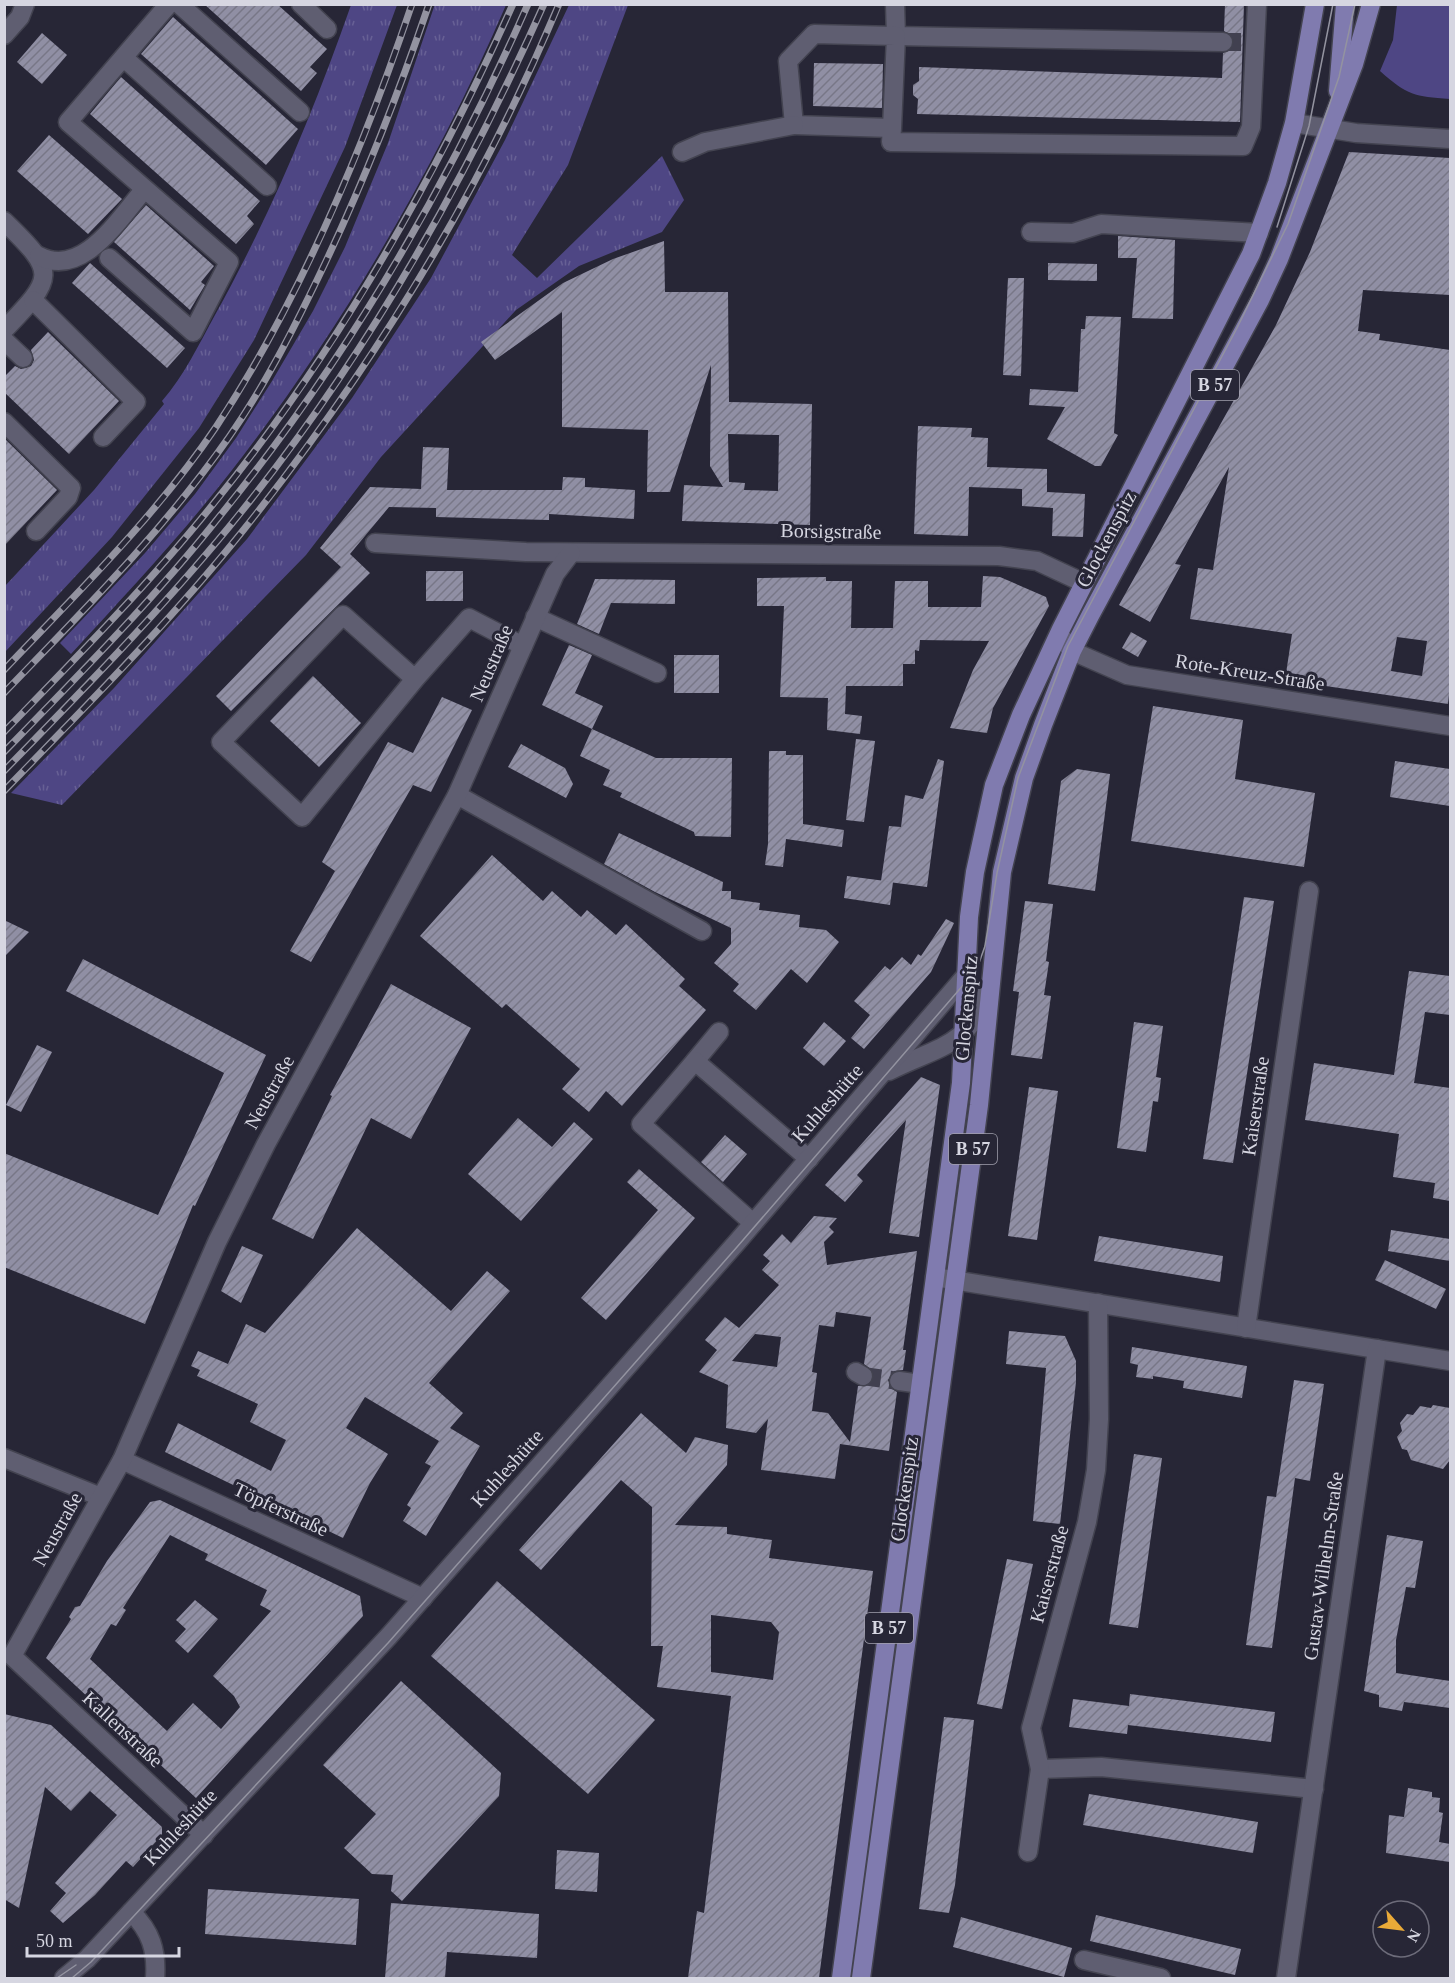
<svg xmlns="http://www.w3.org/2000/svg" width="1455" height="1983" font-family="'Times New Roman',serif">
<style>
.grass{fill:url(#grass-tufts)}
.garden{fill:#4e4684}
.building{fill:url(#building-hatch);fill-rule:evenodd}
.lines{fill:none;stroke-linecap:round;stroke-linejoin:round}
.minor-tunnel{stroke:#414050;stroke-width:18;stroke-dasharray:18 9;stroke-linecap:butt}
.minor-casing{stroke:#434350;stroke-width:21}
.major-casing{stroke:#434350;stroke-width:21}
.minor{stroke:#5f5e71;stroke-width:18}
.major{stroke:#807baf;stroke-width:18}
.tram{stroke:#9393a0;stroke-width:1.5}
.rail-casing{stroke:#9393a0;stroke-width:7}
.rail{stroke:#272636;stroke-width:4.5;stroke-dasharray:14;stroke-linecap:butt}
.labels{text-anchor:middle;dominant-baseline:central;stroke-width:6;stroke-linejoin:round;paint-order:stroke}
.shield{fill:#272636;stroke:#a2a1ae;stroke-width:1.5}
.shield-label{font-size:18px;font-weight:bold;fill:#d6d6e1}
.street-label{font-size:20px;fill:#d6d6e1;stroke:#272636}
</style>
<defs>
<pattern id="grass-tufts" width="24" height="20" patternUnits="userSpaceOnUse" patternTransform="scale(1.5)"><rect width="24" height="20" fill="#4e4684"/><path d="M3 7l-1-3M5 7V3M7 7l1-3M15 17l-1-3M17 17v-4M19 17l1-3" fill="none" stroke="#676095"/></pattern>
<pattern id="building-hatch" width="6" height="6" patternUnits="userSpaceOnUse" patternTransform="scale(1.5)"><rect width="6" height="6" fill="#908fa4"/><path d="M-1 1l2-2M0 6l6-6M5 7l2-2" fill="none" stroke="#787787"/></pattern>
</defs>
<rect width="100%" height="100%" fill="#272636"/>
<g class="grass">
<path d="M435,4L506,5C430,181 326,356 204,505C162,556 116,605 71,654L60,643L145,553L195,494L236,438L272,381L313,311L345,247L388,143Z"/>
<path d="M351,5H397L345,147L254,340L199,428L112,537L5,652V586L94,490L164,404L162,401C184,376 199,344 215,315C270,216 314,111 351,5Z"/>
<path d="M569,5H628L568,165L512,255L537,278L662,156L684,200L662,232L579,266L516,310L381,457L306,555L62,805L11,793L114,688L247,539L352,398L431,278L505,140Z"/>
</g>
<path class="garden" d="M1397,5H1450V99C1414,96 1408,96 1380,71L1393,40Z"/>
<g class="building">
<path d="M204,4H277L327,49L310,67L317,73L301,91Z"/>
<path d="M1225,4H1244L1240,122L917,114L918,99L913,95V85L919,81V67L1222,78L1223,53L1229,51L1234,43L1232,36L1224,31Z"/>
<path d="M173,17L298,129L266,165L141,54Z"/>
<path d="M42,33L67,55L42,84L17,62Z"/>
<path d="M814,63L883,64L882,108L813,106Z"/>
<path d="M121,77L260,201L247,216L254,224L236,244L90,114Z"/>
<path d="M49,135L122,199L88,234L17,171Z"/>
<path d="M1349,152L1450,158V295L1363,290L1358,331L1380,334L1379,340L1450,350V685L1448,704L1285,680L1292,634L1190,619L1198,568L1213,570L1229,467L1175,564L1181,565L1150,622L1119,605L1276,325L1310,252ZM1397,637L1427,641L1422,676L1391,671Z"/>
<path d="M146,205L214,266L201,282L205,285L190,310L114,242Z"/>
<path d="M1118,236L1175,240L1173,319L1132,318L1137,258H1118Z"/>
<path d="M664,241L665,292H728L729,402L812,404L810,525L682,521L684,485L723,487L710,466L711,365L670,492H647L648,430L562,427V312L495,360L481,342L563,283L613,259ZM728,434L779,435L778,491L744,490L745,483L729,482Z"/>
<path d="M90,263L185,348L167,368L72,283Z"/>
<path d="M1048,263L1097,264V281L1048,280Z"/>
<path d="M1008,278H1024L1021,376L1003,375Z"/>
<path d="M1086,316L1121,317L1114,433L1118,435L1101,466H1095L1047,439L1065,407L1029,405L1030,389L1078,392L1081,329H1085Z"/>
<path d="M48,332L119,401L69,454L4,392V377L15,366L21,369L31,366L34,360L31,350Z"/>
<path d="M918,426L972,428L971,437L988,438L987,467L1047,469V492L1085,494L1083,537L1052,536L1053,508L1022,506V489L969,487L968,536L914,534Z"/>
<path d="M4,438L57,490L4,546Z"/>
<path d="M423,447L449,448L447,490H562L563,477L585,478V487L635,490L634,519L549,514V520L436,517V508L389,507L350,554L370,573L231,711L216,696L341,567L320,548L370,487L421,489Z"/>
<rect x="426" y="571" width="37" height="30"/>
<path d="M983,576L1000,577L1046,597L1049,606L993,708L987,733L950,728L973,670L989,641L920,640L919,651L915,650V664H903V686H846L845,714L862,716L860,734L827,730L828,698L780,697L784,606H757V578L826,577V581H852L851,628H893L895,581H928V607H981Z"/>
<path d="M595,579L675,580V604L611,603L599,634L577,624Z"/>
<path d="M1131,632L1147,641L1138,657L1122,648Z"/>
<path d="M569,645L592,655L575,693L603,706L592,729L542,705Z"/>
<rect x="674" y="655" width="45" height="38"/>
<path d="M313,676L361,723L319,767L270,721Z"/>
<path d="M442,697L472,710L431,792L413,785L311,962L290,951L335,871L322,862L388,742L413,753Z"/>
<path d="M1153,706L1243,720L1235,779L1315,793L1304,867L1131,841Z"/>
<path d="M592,729L656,758H732L731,837L695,836L694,832L620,797L622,793L603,785L610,770L580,756Z"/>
<path d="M856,739L875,741L864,822L846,820Z"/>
<path d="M521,744L565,768L573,784L566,798L508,767Z"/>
<path d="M769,751H786V755H803V824L844,830L842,847L786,839L783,867L765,865L768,844Z"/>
<path d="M938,759L944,761L927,887L881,881L889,826L901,827L905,795L923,799Z"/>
<path d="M1395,761L1450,769V806L1390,797Z"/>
<path d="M1077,769L1110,774L1095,891L1048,884L1061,781Z"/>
<path d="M619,833L723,882L722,891H731V899L760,903L759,910L800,915L799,927L826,930L839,942L807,983L791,969L756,1010L733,991L739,984L714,963L731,944V928L655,892L604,864Z"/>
<path d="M492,855L543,901L552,891L581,917L587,910L616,935L626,924L685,979L679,986L706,1010L622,1106L606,1091L589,1112L562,1089L580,1069L506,1004L502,1008L420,936Z"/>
<path d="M847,876L893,882L890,905L844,898Z"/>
<path d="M1244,897L1274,901L1233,1163L1203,1159Z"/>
<path d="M1025,901L1053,904L1046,961L1049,962L1044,995L1051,996L1042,1059L1011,1055L1019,992L1013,991Z"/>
<path d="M946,919L954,923L931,972L864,1049L851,1038L870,1015L854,1001L885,966L890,970L902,957L911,965L918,954L921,956Z"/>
<path d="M4,920L29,932L4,957Z"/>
<path d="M83,959L266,1055L195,1206L193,1205L145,1324L4,1267V1153L158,1215L224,1073L66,991Z"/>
<path d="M1409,971L1450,976V1015L1425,1012L1414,1083L1450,1088V1201L1433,1198L1435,1183L1393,1177L1399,1134L1305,1120L1314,1063L1394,1075Z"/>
<path d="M391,984L471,1028L411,1139L371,1118L313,1239L272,1219L332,1096L330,1095Z"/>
<path d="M824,1022L846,1041L824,1066L803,1048Z"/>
<path d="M1134,1022L1163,1026L1156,1077L1161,1078L1158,1102L1153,1101L1146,1152L1117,1148Z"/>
<path d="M37,1045L52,1052L21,1112L6,1105Z"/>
<path d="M921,1077L940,1085L919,1237L889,1233L906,1120L857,1175L863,1181L845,1202L825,1185Z"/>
<path d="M1029,1087L1058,1091L1037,1240L1008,1236Z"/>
<path d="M518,1118L552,1147L574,1122L593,1139L521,1221L468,1174Z"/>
<path d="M725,1135L747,1154L723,1182L701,1162Z"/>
<path d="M639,1169L695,1218L606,1320L581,1298L658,1210L627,1182Z"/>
<path d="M814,1216L837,1218L829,1227L834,1232L824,1242L827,1265L917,1251L903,1350H906L903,1370L894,1371L888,1380L892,1389L897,1392L889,1451L840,1444L835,1479L761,1470L768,1419L756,1433L726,1428L728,1385L699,1372L717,1350L705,1340L725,1317L739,1328L779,1285L762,1270L770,1261L763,1255L782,1234L791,1243ZM836,1312L871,1317L864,1364L872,1370L874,1377L869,1385L858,1386L850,1442L828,1413L812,1411L817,1373L812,1372L819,1325L834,1327ZM755,1334L781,1337L777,1367L732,1361Z"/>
<path d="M357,1228L451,1311L487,1271L510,1291L429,1383L463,1413L450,1428L480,1446L426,1536L403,1521L411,1508L407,1505L431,1466L425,1463L439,1441L365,1397L346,1428L388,1454L370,1483L343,1538L165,1452L178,1423L271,1471L286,1440L250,1422L258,1404L197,1376L200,1370L191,1366L198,1351L228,1364L246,1324L265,1333Z"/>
<path d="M1391,1230L1450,1239V1261L1388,1251Z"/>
<path d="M1099,1236L1223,1256L1220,1282L1094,1261Z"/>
<path d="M242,1246L263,1255L241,1303L221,1291Z"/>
<path d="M1385,1260L1446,1289L1436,1309L1375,1280Z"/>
<path d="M1009,1331L1065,1336L1076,1361V1382L1060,1524L1033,1521L1046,1368L1006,1364Z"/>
<path d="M1132,1347L1247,1366L1242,1398L1183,1388L1184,1381L1153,1376V1379L1136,1377L1138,1365L1130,1363Z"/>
<path d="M1294,1380L1324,1384L1310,1481L1295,1478L1272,1648L1246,1645L1267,1496L1276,1497Z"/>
<path d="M1433,1405L1450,1408V1460L1443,1469L1411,1460L1407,1450L1402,1449L1397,1437L1402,1431L1400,1423L1407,1414L1413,1415L1420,1406L1431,1408Z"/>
<path d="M641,1413L686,1453L695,1437L728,1445L727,1465L675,1525L727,1527V1534L772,1540L769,1558L873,1571L819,1978H688L697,1911L704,1913L731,1696L657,1687L663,1646H651L652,1507L621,1480L541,1570L519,1550ZM711,1615L771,1622L779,1632L773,1680L711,1672Z"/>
<path d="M1134,1454L1162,1458L1138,1628L1109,1624Z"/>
<path d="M160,1500L360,1596L363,1616L196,1798L46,1658L71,1619L69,1617L75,1607L80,1606L107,1561L150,1502ZM170,1535L208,1554L205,1560L267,1590L260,1605L271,1611L213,1676L234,1696L240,1707L221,1729L193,1703L167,1731L90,1659L111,1624L116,1626L126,1610L123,1608Z"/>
<path d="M1387,1535L1423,1541L1415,1588L1406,1587L1396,1640V1673L1450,1681V1708L1404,1702L1402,1711L1379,1707V1695L1364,1691Z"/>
<path d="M1007,1559L1033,1564L1002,1709L977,1704Z"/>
<path d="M497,1581L655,1720L588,1794L431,1656Z"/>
<path d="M195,1600L218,1619L188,1653L175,1641L186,1629L176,1620Z"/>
<path d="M401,1681L501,1773L499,1796L402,1901L391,1891L393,1875L372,1874L344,1848L376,1814L323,1765Z"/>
<path d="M1130,1694L1275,1712L1271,1742L1128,1725L1127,1734L1069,1727L1073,1699L1129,1706Z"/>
<path d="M4,1714L51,1725L162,1827V1835L133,1867L126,1861L95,1895L63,1923L50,1911L66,1893L55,1883L117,1815L90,1791L71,1811L45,1787L19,1908L4,1899Z"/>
<path d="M944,1717L974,1720L955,1885L949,1913L919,1909Z"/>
<path d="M1408,1788L1432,1792V1797L1440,1798L1439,1812L1443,1813L1439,1842L1450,1844V1862L1386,1853L1389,1815L1404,1817Z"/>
<path d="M1089,1794L1258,1822L1253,1853L1083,1825Z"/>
<path d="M557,1850L599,1853L597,1892L555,1889Z"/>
<path d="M208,1889L359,1899L356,1945L205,1934Z"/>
<path d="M391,1903L539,1914L537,1958L447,1952L445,1978H385Z"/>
<path d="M1096,1915L1241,1949L1235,1975L1090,1941Z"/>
<path d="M961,1917L1072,1948L1064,1977L953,1947Z"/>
</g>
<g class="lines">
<g class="minor-tunnel">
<path d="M1223,42H1243"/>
<path d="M863,1376L899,1381"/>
</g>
<g class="minor-casing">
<g id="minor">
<path d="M179,4L300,112"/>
<path d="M301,4L327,29"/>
<path d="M895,4L896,36L1223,42"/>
<path d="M4,35L20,17L25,4"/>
<path d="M124,58L267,186"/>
<path d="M1294,123L1356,133L1450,139"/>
<path d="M892,128L794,125L788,61L814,34L896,36L892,128L891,142L1243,146L1251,127L1257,4"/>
<path d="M682,152L705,142L794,125"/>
<path d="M4,221C58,273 55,277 4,330"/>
<path d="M1031,232L1073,233L1101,224L1259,233"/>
<path d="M39,256C83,279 119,218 144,190"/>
<path d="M109,258L193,332L229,262L68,122L169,4"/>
<path d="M33,300L136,402L103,437"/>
<path d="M4,340L23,358"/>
<path d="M4,422L71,488L68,497L36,531"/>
<path d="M375,543L526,552L999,556L1037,561L1084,583"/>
<path d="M535,617L657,673"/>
<path d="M1063,639L1072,651L1127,675L1450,726"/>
<path d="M415,679L343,615L221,742L302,817L415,679L469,618L523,646"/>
<path d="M457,795L702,931"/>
<path d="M695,1061L719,1032"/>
<path d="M889,1071C936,1047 971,1047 987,990"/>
<path d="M753,1223L641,1124L695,1061L809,1159"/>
<path d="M935,1277L1450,1361"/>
<path d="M1246,1328L1309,891"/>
<path d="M856,1372L863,1376"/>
<path d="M899,1381L921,1384"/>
<path d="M4,1458L101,1497"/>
<path d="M122,1460L423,1598"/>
<path d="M1040,1769L1101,1767L1314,1789"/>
<path d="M204,1835L12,1656L122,1460L217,1242L266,1144L457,795L555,574L571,553"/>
<path d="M1028,1852L1040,1769L1031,1728L1087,1522L1096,1470L1099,1419L1098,1303"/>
<path d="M131,1912C151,1931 157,1951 155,1978"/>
<path d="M1084,1960L1161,1978"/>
<path d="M64,1978L87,1959L389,1636L738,1241L968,973"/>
<path d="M1286,1978L1377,1349"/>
</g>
</g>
<g class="major-casing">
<g id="major">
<path d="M1338,91L1345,4"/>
<path d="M841,1978L961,1083L969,917L975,872L994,785L1021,715L1061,629L1251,254L1277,183L1294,123L1315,4"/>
<path d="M861,1978L979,1105L1002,872L1024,778L1043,725L1072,651L1091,614L1260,300L1279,259L1354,64L1371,4"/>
</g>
</g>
<use href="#minor" class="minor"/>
<use href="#major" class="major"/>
<g class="tram">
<path d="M1277,227L1309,126L1333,4"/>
<path d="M57,1978L76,1965"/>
<path d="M72,1978L91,1962L388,1643L737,1247L971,976L979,963L985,946L997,873L1018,778L1068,646L1237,328L1288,224L1339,77L1355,4"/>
</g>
<g class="rail-casing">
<g id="rail">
<path d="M4,670C78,592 156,516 216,427C300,300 363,149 412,4"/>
<path d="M4,693C83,611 164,530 229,437C264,387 292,332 318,278C361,189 397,98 429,4"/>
<path d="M4,732C75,659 146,587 210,508C335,355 432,185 513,4"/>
<path d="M4,752C78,676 153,600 219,517C346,361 447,188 528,4"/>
<path d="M4,771C81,692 159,612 229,527C359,368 461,191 544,4"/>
<path d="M4,791C85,707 168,624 241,533C370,372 479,195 559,4"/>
</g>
</g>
<use href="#rail" class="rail"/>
</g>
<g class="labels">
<g class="shield">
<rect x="1191" y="370" width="48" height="30" rx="4.5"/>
<rect x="949" y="1134" width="48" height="30" rx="4.5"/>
<rect x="865" y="1613" width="48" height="30" rx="4.5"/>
</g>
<g class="shield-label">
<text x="1215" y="385">B 57</text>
<text x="973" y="1149">B 57</text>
<text x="889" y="1628">B 57</text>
</g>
<g class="street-label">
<text transform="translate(831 531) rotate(1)">Borsigstraße</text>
<text transform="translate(1106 539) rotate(-62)">Glockenspitz</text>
<text transform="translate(491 663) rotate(-67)">Neustraße</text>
<text transform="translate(1250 672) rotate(9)">Rote-Kreuz-Straße</text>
<text transform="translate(966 1008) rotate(-85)">Glockenspitz</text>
<text transform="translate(269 1092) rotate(-61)">Neustraße</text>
<text transform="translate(827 1103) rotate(-49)">Kuhleshütte</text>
<text transform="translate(1255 1106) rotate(-82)">Kaiserstraße</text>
<text transform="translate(507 1468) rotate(-48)">Kuhleshütte</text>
<text transform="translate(904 1489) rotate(-82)">Glockenspitz</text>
<text transform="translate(281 1509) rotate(25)">Töpferstraße</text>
<text transform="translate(57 1529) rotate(-61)">Neustraße</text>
<text transform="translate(1323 1566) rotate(-82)">Gustav-Wilhelm-Straße</text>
<text transform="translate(1049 1574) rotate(-75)">Kaiserstraße</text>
<text transform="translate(123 1729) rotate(43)">Kallenstraße</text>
<text transform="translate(180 1827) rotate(-47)">Kuhleshütte</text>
</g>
</g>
<rect width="1455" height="1983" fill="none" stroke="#d6d6e1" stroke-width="12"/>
<g transform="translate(1401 1929) rotate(118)"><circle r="28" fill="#272636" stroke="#6d6c7a" stroke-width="1.5"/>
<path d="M0-4.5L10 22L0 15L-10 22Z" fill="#eaaa38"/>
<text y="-9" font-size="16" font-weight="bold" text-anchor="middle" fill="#d6d6e1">N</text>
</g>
<path d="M27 1947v9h152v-9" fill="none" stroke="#d6d6e1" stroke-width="3"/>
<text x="36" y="1947" font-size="18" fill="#d6d6e1" stroke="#272636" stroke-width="4.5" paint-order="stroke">50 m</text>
</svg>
